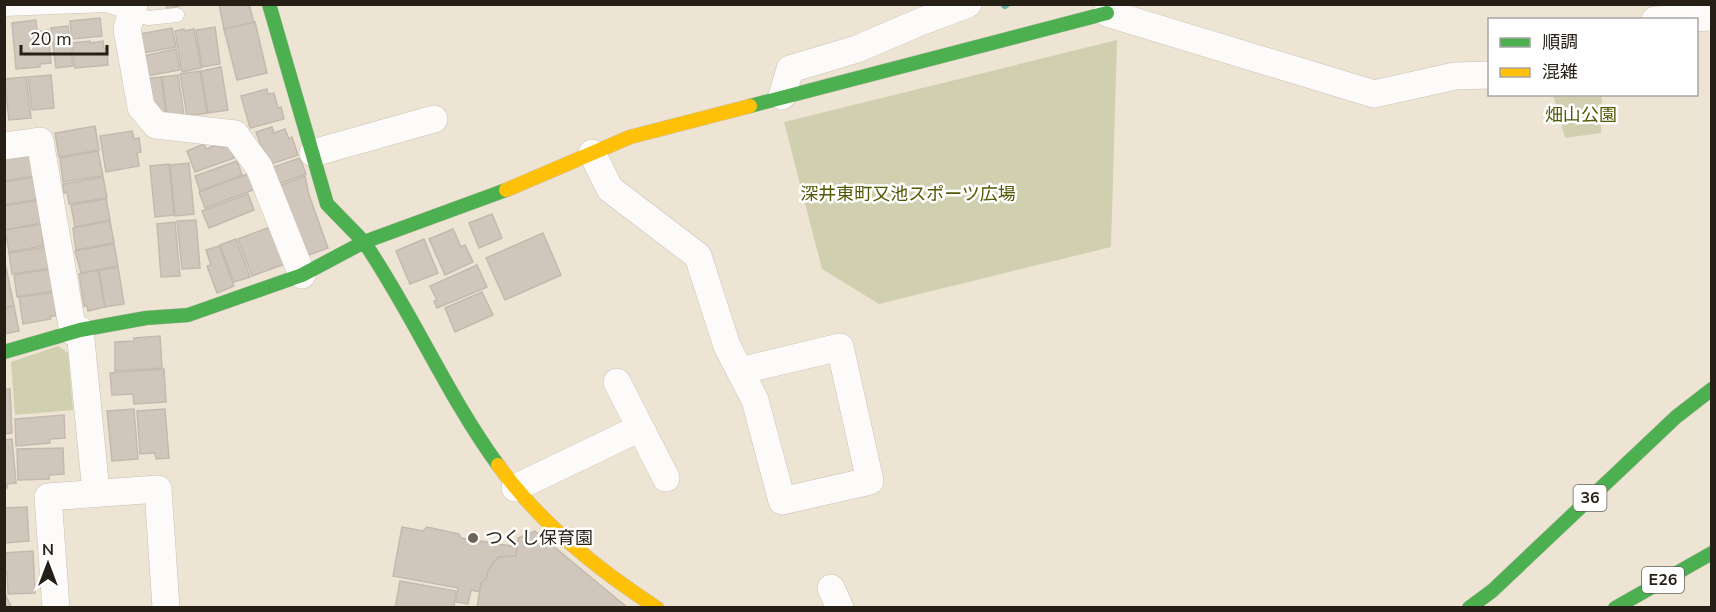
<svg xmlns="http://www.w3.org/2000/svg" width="1716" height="612" font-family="'Nunito Sans','Noto Sans JP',sans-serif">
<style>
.green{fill:#d0d0b1}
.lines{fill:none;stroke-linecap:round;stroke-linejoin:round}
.stream{stroke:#6fb4b0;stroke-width:8}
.building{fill:#d1c6bc;stroke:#c3b9af;stroke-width:1.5}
.lane-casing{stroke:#c9c1b5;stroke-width:15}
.street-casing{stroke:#c9c1b5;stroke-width:28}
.fast-casing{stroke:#c9c1b5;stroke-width:15}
.slow-casing{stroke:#c9c1b5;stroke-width:15}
.lane{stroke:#fcfbf9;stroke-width:14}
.street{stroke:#fcfbf9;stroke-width:27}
.fast{stroke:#4caf50;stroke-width:14}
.slow{stroke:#ffc107;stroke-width:14}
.poi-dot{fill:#6c6458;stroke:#fff;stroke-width:2}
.labels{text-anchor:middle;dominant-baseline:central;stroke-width:5;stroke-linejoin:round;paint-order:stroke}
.shield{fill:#fff;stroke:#67625b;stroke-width:1.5}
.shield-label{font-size:16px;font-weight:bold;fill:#261f15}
.park-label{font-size:18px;fill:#515905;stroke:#fff}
.poi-label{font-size:18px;fill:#261f15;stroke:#fff;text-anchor:start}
</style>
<rect width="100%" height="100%" fill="#eee4d4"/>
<g class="green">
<path d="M1117,40L1111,247L879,304L822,269L784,122Z"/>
<path d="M1553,95H1602L1601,133L1565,138Z"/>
<path d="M58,346L68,353L73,410L15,415L11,362Z"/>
</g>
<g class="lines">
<path class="stream" d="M1005,5L1006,4"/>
</g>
<g class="building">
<path d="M166,4H187L167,9Z"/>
<path d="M219,4H249L254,23L224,29Z"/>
<path d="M100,18L102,36L72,39L70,21Z"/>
<path d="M36,20L37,32L48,30L51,63L40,64V67L16,69L12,23Z"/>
<path d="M255,22L267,73L237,80L224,29Z"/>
<path d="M68,26L73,66L56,68L51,28Z"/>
<path d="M215,27L220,64L202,67L196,30Z"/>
<path d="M172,28L176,47L138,54L134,35Z"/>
<path d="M184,29V31L194,29L201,68L182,72L175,31Z"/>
<path d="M90,41V43L103,41L104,49H107L108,65L75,68L72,43Z"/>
<path d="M176,49L180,70L147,76L143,56Z"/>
<path d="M221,67L228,110L208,113L201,71Z"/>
<path d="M200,71L207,113L187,116L180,74Z"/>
<path d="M51,75L54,108L32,110L28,77Z"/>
<path d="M178,75L184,115H167L162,77Z"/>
<path d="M26,77L31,118L9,120L4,79Z"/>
<path d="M161,77L166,112L157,113L145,79Z"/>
<path d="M267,89L268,94L274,93L278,108L281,107L284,119L250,128L241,96Z"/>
<path d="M95,126L99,150L59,157L55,133Z"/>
<path d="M272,127L274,133L285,129L289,139L292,137L298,155L268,165L256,132Z"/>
<path d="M132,131L134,139L139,138L141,152L137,153L139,166L106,172L100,136Z"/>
<path d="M204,144L206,149L217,145L218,147L222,145L223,148L229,145L234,158L195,172L187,151Z"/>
<path d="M98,151L103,176L63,182L60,158Z"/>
<path d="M27,154L32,158L35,176L4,181V158Z"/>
<path d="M300,158L306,174L278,184L271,168Z"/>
<path d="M237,161L242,175L200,191L195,176Z"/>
<path d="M189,163L194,214L175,216L170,165Z"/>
<path d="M169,164L174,215L155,217L150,166Z"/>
<path d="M250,173L256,189L205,208L199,192Z"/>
<path d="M305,176L309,195L328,248L306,256L279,186Z"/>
<path d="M36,177L40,199L4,205V182Z"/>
<path d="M103,177L107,198L69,204L67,192L64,193L63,184Z"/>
<path d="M248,194L254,210L209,228L202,211Z"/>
<path d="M106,199L110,220L75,227L71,205Z"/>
<path d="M39,200L44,223L4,230V206Z"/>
<path d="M492,214L502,238L479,248L469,223Z"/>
<path d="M196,220L200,268L182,269L177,221Z"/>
<path d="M110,221L114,243L76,250L73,228Z"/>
<path d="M175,222L180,276L161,277L157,224Z"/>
<path d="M42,224L43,246L9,252L5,230Z"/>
<path d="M270,227L285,264L252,276L238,239Z"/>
<path d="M453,229L461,247L465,245L473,262L445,275L429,239Z"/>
<path d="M543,233L561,275L505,300L486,258Z"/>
<path d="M236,239L250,277L234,282L220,245Z"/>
<path d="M424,239L438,273L410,284L396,251Z"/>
<path d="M114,244L118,266L81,273L75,251Z"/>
<path d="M219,246L234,286L217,293L207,266L211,265L206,250Z"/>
<path d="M47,247L53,268L12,274L9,253Z"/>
<path d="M477,265L487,287L437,308L434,301L437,300L430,286Z"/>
<path d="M4,267H6L14,306L4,308Z"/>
<path d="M118,267L124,304L105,307L99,270Z"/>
<path d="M50,269L54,291L17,297L14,275Z"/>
<path d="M98,270L105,307L88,311L87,306H84L79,274Z"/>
<path d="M56,292L58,311L56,312V316H50L51,319L23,324L19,297Z"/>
<path d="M482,292L493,315L455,332L445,308Z"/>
<path d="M14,306L19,331L4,334V308Z"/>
<path d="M160,336L162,368L115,371V342L134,341V338Z"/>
<path d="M164,369L166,402L134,404L133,394L112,395L110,373Z"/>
<path d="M4,389H10L12,433L4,434Z"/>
<path d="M134,409L138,459L112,461L107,411Z"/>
<path d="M165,409L169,458L156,459L155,453L140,454L137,411Z"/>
<path d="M64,415L65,438L50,439V443L16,446L15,419Z"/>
<path d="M12,439L16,483L7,484V488H4V440Z"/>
<path d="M63,448L64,474L49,475V479L18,480L17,449Z"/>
<path d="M27,507L29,541L4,543V508Z"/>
<path d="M402,527L423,531L427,527L459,534L461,538L517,547L516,556L499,557L493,563L488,571L486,579L481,583L480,592L471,590L468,604L456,602L458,588L393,576Z"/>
<path d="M535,531L628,608H477L481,583L486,579L488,571L493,563L499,557L516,556L518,538Z"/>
<path d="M33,551L35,593L8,594L7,572H4V553Z"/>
<path d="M400,581L456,591L454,608H395Z"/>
<path d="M4,592L12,608H4Z"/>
</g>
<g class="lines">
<g class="lane-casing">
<path id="lane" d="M4,9L106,5L148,18L177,15"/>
</g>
<g class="street-casing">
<g id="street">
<path d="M134,4L127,29L141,107L156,125L235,134L259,167L302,275"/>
<path d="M1107,13L1374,94L1455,76L1490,75"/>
<path d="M1655,20L1712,17"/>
<path d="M782,96L790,69L857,49L920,22L968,4"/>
<path d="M4,146L40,141L73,332"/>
<path d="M313,153L434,119"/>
<path d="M592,153L610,189L698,256L727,346L755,400L782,501L870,481L840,347L740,371"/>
<path d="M80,330L96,492"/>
<path d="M617,382L666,478"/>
<path d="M515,488L640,428"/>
<path d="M831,588L840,608"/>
<path d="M56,608L48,497L158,489L166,608"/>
</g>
</g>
<g class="fast-casing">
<g id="fast">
<path d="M269,4L327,204L364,242L506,190"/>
<path d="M750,106L1107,13"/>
<path d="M4,352L80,330L146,318L188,315L302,275L364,242C413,314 447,395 498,465"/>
<path d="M1469,608L1492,591L1676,417L1712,389"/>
<path d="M1615,608L1712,553"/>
</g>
</g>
<g class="slow-casing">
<g id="slow">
<path d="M506,190L630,137L750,106"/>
<path d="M498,465C541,524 597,569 657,608"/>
</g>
</g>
<use href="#lane" class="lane"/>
<use href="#street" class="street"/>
<use href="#fast" class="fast"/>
<use href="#slow" class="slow"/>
</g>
<circle class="poi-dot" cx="473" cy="538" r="6"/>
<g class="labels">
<g class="shield">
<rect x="1573.5" y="485" width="33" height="26" rx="4.5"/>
<rect x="1642" y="567" width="42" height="26" rx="4.5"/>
</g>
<g class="shield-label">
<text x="1590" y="498">36</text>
<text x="1663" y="580">E26</text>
</g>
<g class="park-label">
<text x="1581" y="115">畑山公園</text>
<text x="908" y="194">深井東町又池スポーツ広場</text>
</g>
<g class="poi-label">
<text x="485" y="538">つくし保育園</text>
</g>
</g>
<rect width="1716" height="612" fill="none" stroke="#261f15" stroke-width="12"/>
<rect x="1488" y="18" width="210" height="78" fill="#ffffff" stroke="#a8a5a1" stroke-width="1.5"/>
<rect x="1500" y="38" width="30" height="9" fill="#4caf50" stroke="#a8a5a1" stroke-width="1.5"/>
<text x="1542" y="48" font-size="18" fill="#261f15">順調</text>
<rect x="1500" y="68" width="30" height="9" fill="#ffc107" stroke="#a8a5a1" stroke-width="1.5"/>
<text x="1542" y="78" font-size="18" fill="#261f15">混雑</text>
<g transform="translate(48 564)" stroke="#ffffff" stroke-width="4.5" paint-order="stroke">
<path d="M0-4.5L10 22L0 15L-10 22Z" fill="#261f15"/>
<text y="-9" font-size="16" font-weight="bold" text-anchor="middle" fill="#261f15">N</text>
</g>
<path d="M21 45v9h86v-9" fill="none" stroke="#261f15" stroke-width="3"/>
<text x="30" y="45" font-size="18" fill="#261f15" stroke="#ffffff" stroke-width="4.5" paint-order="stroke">20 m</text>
</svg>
